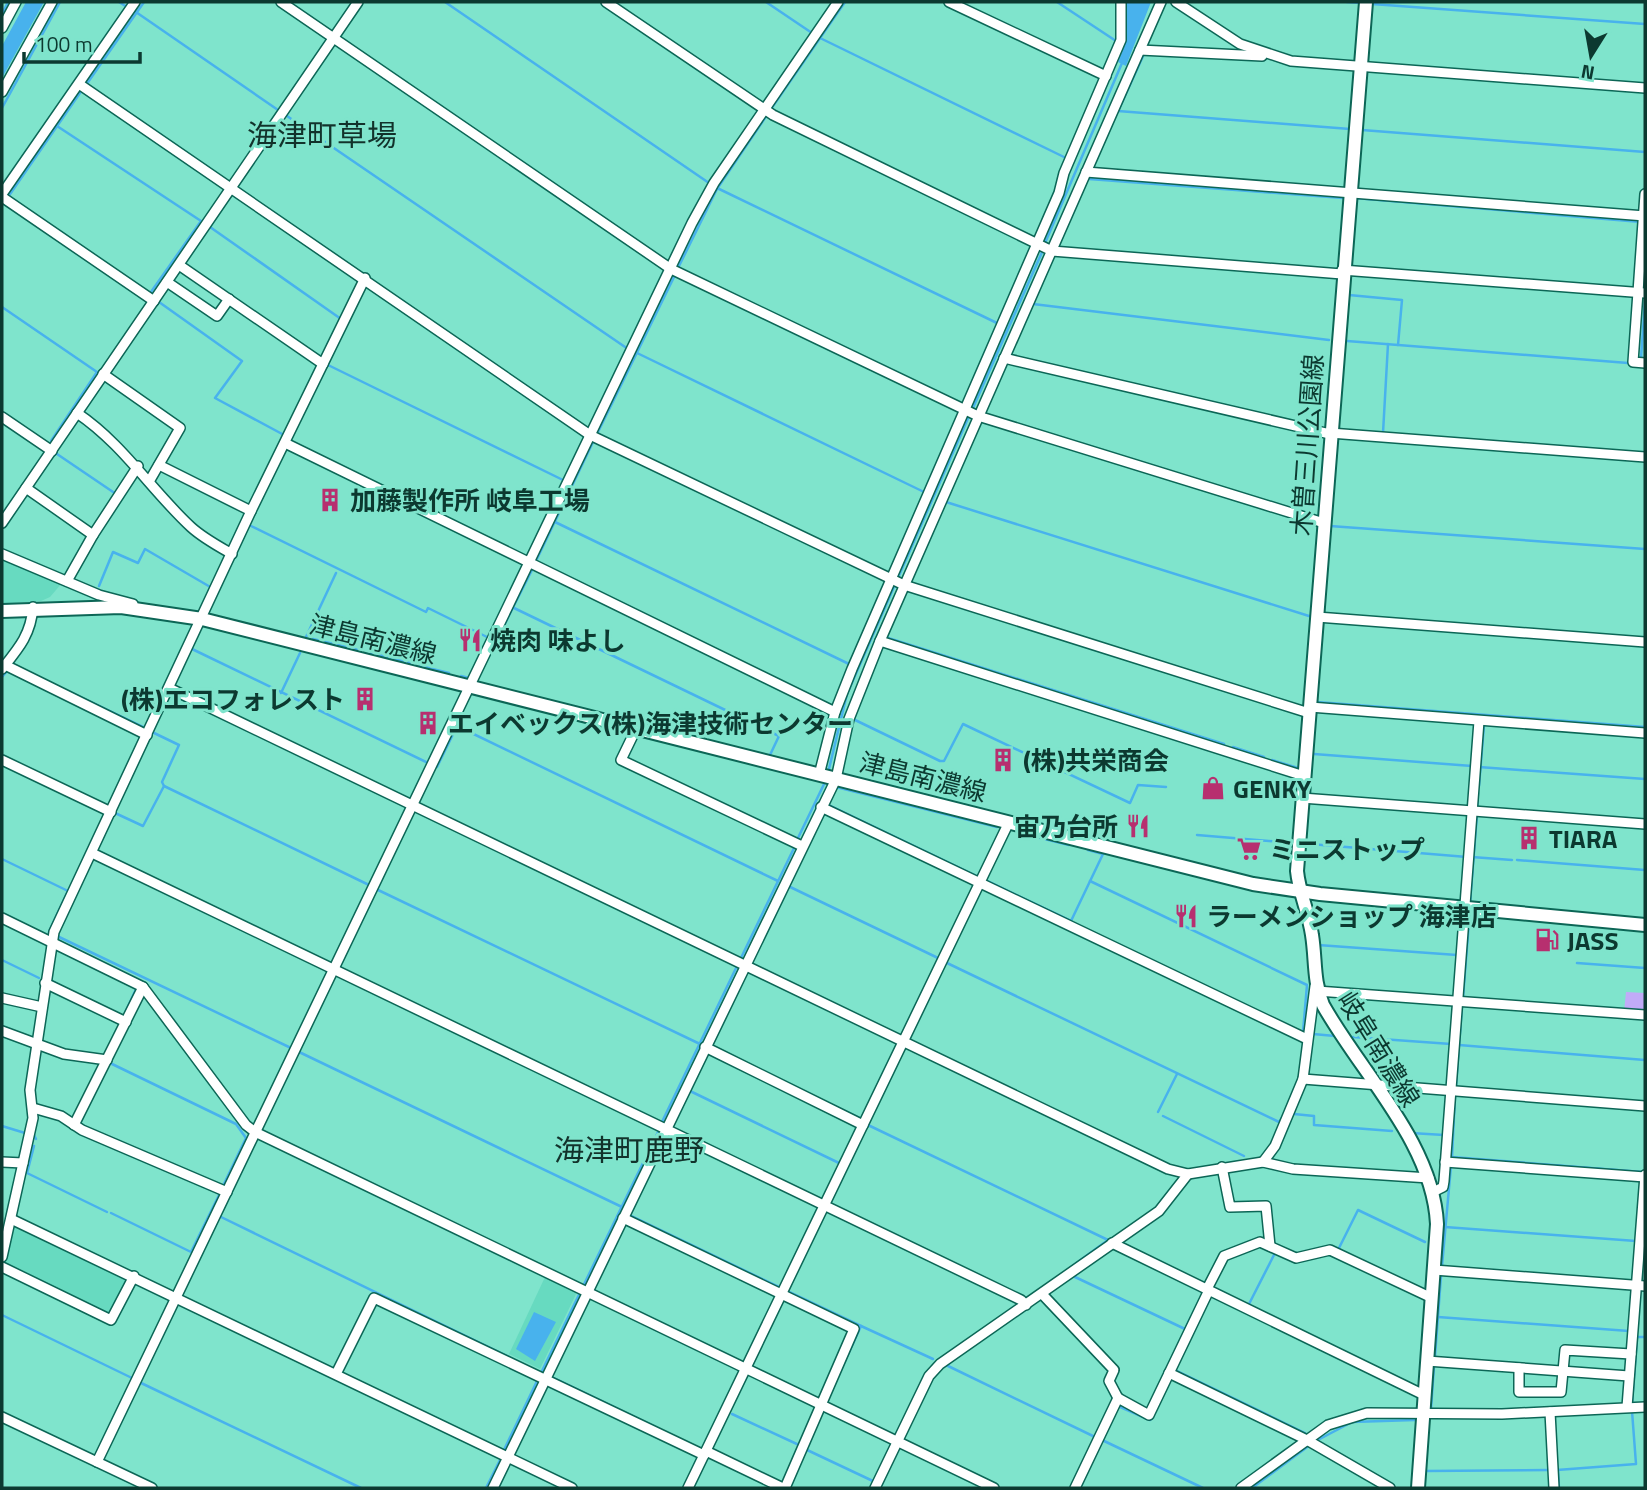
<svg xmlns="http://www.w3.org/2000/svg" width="1647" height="1490" font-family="'Titillium Web','Noto Sans JP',sans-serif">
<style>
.built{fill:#67dac0}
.green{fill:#c1abf8}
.water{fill:#48b2ed}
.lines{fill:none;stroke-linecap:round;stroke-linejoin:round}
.stream{stroke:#48b2ed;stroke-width:2.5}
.minor-casing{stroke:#0c6656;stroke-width:12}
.major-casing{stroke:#0c6656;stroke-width:16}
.minor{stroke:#fff;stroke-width:9}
.major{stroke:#fff;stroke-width:12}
.labels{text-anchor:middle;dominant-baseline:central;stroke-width:6;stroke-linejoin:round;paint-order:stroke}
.street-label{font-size:26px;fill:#0c3930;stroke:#7fe4cc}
.poi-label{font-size:26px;font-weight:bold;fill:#0c3930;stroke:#7fe4cc;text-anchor:start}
.quarter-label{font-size:30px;fill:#12322b;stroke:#7fe4cc}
</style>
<rect width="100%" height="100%" fill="#7fe4cc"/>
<g class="built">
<path d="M2,558L62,583L50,597L41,601L2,604Z"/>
<path d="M17,1224L129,1279L110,1317L9,1268L5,1263L14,1225Z"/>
<path d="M545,1277L577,1292L540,1369L509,1354Z"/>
</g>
<path class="green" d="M1626,992L1645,993V1013L1624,1012Z"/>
<g class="water">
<path d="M26,2H44L2,78V46Z"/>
<path d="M1127,2H1151L1126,66L1118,62L1127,39Z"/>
<path d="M534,1312L556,1322L535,1361L516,1349Z"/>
</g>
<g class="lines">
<g class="stream">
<path d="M119,2L127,7"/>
<path d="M445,2L709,183"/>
<path d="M766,2L812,33"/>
<path d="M1057,2L1116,41"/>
<path d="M1347,2L1361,3"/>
<path d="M1372,4L1645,24"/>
<path d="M133,10L278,110"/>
<path d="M2,14L8,2"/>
<path d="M818,37L1066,158"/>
<path d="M1144,54L1118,111L1350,129"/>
<path d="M86,85L144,2"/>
<path d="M2,108L60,2"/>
<path d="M771,109L845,2"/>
<path d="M287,116L628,349"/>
<path d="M57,126L201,221L151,292"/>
<path d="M1362,130L1645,152"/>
<path d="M1089,179L1343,198"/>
<path d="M715,187L999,324"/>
<path d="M8,197L82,90"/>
<path d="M1355,198L1641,222"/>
<path d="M210,227L341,319"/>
<path d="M1045,243L1122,63"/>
<path d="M679,266L717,189L767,115"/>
<path d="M1349,295L1402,300L1398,345"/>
<path d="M159,302L242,361L215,398L284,435"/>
<path d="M1645,302L1641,358H1645"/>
<path d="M1033,304L1329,340"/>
<path d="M2,307L97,372L51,441"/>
<path d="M1347,341L1628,363L1630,357"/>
<path d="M635,352L924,492"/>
<path d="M323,359L328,343"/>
<path d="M326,364L565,481"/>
<path d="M972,410L1043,250"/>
<path d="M1383,433L1388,344"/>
<path d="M597,434L675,275"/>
<path d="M57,454L116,494"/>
<path d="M946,502L1309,616"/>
<path d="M555,522L849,664"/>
<path d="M251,526L426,612L428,608L489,638"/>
<path d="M1330,526L1645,549"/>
<path d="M535,563L594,440"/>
<path d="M99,586L113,552L138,563L145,549L212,588"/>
<path d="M514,608L779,736L770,755"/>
<path d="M306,637L336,573"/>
<path d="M885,637L1224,744"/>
<path d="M313,639L358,650"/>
<path d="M496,641L532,570"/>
<path d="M192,649L428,763"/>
<path d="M371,653L413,664"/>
<path d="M420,666L449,673"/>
<path d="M461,676L469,678"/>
<path d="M2,677L8,670"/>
<path d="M63,689L145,728"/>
<path d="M281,693L300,653"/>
<path d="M1317,702L1645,727"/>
<path d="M853,719L940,761H944L963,724L1130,803L1138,785L1166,787"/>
<path d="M152,732L179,745L162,782L164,786L369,885"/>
<path d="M1233,747L1264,757"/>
<path d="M1314,754L1472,766"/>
<path d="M1272,760L1298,768"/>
<path d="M437,767L457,726L778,881"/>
<path d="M1479,767L1645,779"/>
<path d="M828,773L847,694L969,416"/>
<path d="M1479,786L1484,725"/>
<path d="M836,787L997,827"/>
<path d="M826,804L978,877"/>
<path d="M1477,809L1478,793"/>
<path d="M115,813L143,826L164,786"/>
<path d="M1020,833L1069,845"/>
<path d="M1197,835L1293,843"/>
<path d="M797,840L826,780"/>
<path d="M1310,844L1467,857"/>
<path d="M1472,857L1512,860"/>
<path d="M2,859L68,891L49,932"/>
<path d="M1517,860L1645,870"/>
<path d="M987,881L1071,921L1103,854L1088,850"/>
<path d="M1090,881L1307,985L1303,1032"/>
<path d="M786,885L938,958"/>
<path d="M376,889L700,1044"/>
<path d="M1470,903L1477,814"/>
<path d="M57,936L291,1048"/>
<path d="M1318,945L1457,955"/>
<path d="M2,960L39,978"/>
<path d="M740,960L795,846"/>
<path d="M947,963L1279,1122L1286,1112"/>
<path d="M1577,963L1645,968"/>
<path d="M50,980L61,986"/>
<path d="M1463,997L1469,922"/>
<path d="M126,1011L136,989"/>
<path d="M1313,1034L1335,1036"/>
<path d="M1353,1037L1451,1044"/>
<path d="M1459,1045L1645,1060"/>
<path d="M297,1051L622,1207"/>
<path d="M110,1063L236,1124L246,1138L223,1186"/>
<path d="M1456,1085L1462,1006"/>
<path d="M690,1091L839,1163"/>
<path d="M1455,1095L1452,1157L1642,1172"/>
<path d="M832,1105L861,1119"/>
<path d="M1158,1112L1177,1074"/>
<path d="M1294,1114L1314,1116V1125L1392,1131"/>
<path d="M1163,1116L1244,1156"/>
<path d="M661,1124L737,966"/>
<path d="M868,1125L1108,1240L1067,1270"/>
<path d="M2,1126L25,1133"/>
<path d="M1411,1133L1444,1135"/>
<path d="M34,1135L36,1139"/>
<path d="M34,1146L27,1173L107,1212"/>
<path d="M111,1213L191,1252L220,1193"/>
<path d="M629,1215L781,1288"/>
<path d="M219,1216L521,1363"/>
<path d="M2,1226H3"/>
<path d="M1445,1227L1636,1241"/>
<path d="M1645,1241V1242"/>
<path d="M1339,1248L1358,1210L1425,1242"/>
<path d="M1442,1266L1451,1166"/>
<path d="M1075,1277L1185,1329L1191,1317"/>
<path d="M787,1291L861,1326L838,1376"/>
<path d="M1248,1306L1275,1253L1277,1254"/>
<path d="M2,1315L134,1379"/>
<path d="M1438,1317L1629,1331"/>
<path d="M861,1326L933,1359"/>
<path d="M1435,1356L1441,1276"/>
<path d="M946,1365L1095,1437"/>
<path d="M1175,1370L1305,1433"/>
<path d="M541,1373L659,1130"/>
<path d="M551,1377L653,1426"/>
<path d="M139,1382L361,1488"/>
<path d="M1632,1403L1637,1337H1645"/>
<path d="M1118,1406L1150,1420L1152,1418"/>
<path d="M1431,1409L1434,1366"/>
<path d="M732,1414L799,1445"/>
<path d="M1102,1440L1203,1488"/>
<path d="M1314,1442L1352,1422L1415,1420"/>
<path d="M805,1449L875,1482"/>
<path d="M503,1452L538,1379"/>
<path d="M1557,1470L1636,1464L1632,1411"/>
<path d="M1425,1471L1549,1470"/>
<path d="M1558,1471L1559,1488"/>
<path d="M486,1488L501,1458"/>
<path d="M1252,1488L1310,1445"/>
</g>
<g class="minor-casing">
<g id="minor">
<path d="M281,2L671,269L978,416L1324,523"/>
<path d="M606,2L773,115L1052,251L1342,274"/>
<path d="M949,2L1106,76"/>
<path d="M1176,2L1240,44L1291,61L1645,88"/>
<path d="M2,28L16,2"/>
<path d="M1140,50L1262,56"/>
<path d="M79,84L590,435L904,585L1309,713"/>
<path d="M2,92L52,2"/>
<path d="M1086,172L1645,216"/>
<path d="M2,194L135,2"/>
<path d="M1645,194L1633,362L1645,363"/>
<path d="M2,197L154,301"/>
<path d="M179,265L323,364"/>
<path d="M1342,270L1645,293"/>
<path d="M167,282L217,316L229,299"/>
<path d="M1004,358L1330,434"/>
<path d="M103,374L180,428L150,480"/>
<path d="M77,413C123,444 151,490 191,527C203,538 218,546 232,554"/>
<path d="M2,417L52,451"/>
<path d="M1330,433L1645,457"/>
<path d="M285,443L835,712"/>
<path d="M159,465L251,511"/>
<path d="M26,488L93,535L67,581"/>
<path d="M2,523L358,2"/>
<path d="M93,535L138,466"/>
<path d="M2,554L99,595L133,604"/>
<path d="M1317,617L1645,642"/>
<path d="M880,641L1304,776"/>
<path d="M5,665L147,735"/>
<path d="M2,669C19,648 31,634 33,607"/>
<path d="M169,688L1168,1169L1188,1174L1263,1162L1293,1169L1429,1178"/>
<path d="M1310,707L1645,733"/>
<path d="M636,729L621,760L802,846"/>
<path d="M2,760L111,812"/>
<path d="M819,775L835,712L852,669L1059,193L1064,173L1121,40V2"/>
<path d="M1302,798L1645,824"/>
<path d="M821,807L1307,1039"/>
<path d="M92,853L1021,1300L1026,1305"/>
<path d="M2,918L143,987L246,1125L255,1132L994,1488"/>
<path d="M45,983L126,1022"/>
<path d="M1317,991L1645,1015"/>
<path d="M2,998L42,1007"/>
<path d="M2,1031L64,1054L107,1060"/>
<path d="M705,1047L863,1125"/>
<path d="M1303,1079L1645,1106"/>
<path d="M33,1108L61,1116L82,1130L227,1192"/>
<path d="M74,1125L143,987"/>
<path d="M2,1162L23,1163"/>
<path d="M1263,1162L1275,1146L1303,1079L1315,986"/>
<path d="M1445,1162L1645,1177"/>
<path d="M1222,1167L1230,1207L1266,1206L1270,1246"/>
<path d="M1433,1192L1443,1187L1444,1181L1479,721"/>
<path d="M623,1218L854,1329L785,1488"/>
<path d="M11,1219L572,1488"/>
<path d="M1112,1243L1424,1395"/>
<path d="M2,1257L33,1118L30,1090L54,932L251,511L365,278"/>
<path d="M2,1267L111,1320L134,1276"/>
<path d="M1434,1270L1645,1286"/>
<path d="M1207,1289L1224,1256L1260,1242L1296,1258L1330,1250L1432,1298"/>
<path d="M1042,1294L1114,1370L1109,1381L1118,1398"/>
<path d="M1427,1361L1629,1376"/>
<path d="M1519,1368V1392H1561L1565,1350L1631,1354"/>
<path d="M1169,1373L1307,1440L1390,1488"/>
<path d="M336,1374L374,1298L704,1455"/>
<path d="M1627,1407L1645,1175"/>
<path d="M1550,1412L1554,1488"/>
<path d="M2,1417L152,1488"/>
<path d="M706,1451L783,1488"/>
<path d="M97,1462L692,223L714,183L838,2"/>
<path d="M493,1488L836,779L849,719L880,641L1161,2"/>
<path d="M688,1488L1009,822"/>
<path d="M875,1488L929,1376L940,1364L1159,1211L1188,1174"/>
<path d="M1075,1488L1118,1398L1149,1415L1209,1290"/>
<path d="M1241,1488L1328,1425L1367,1413L1502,1414L1645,1407"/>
</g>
</g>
<g class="major-casing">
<g id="major">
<path d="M1366,2L1297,871C1299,893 1309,913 1312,935C1316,960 1313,980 1323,1005C1361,1073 1433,1143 1437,1224L1418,1488"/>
<path d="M2,611L121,607L202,619L1253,884L1320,894L1645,925"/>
</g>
</g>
<use href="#minor" class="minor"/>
<use href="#major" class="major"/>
</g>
<defs>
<g id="building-bare" transform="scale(1.89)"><path d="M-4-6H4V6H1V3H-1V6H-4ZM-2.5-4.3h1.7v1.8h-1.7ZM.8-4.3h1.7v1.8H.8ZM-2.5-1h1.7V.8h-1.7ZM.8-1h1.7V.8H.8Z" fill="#b72f6f" stroke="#7fe4cc" stroke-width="2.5" paint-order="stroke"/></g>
<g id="restaurant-bare" transform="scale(1.89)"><path d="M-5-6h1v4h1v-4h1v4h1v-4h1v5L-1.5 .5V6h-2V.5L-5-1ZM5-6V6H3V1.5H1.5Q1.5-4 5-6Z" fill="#b72f6f" stroke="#7fe4cc" stroke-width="2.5" paint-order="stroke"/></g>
<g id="shop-bare" transform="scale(1.89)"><path d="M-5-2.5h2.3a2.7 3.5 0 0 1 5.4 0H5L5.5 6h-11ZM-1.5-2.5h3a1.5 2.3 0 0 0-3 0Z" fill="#b72f6f" stroke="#7fe4cc" stroke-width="2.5" paint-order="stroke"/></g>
<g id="supermarket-bare" transform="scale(1.89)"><path d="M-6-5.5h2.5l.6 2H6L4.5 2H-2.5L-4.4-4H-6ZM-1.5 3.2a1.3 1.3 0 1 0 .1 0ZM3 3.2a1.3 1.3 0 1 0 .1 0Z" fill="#b72f6f" stroke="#7fe4cc" stroke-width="2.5" paint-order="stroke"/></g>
<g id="fuel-bare" transform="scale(1.89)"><path d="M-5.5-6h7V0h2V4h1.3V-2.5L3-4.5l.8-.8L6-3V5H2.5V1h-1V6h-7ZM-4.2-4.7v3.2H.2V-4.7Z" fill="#b72f6f" stroke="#7fe4cc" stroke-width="2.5" paint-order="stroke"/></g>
</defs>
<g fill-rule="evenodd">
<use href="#building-bare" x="330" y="500"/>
<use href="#restaurant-bare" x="470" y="640"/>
<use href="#building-bare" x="365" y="699"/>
<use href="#building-bare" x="428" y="723"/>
<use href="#building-bare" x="1003" y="760"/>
<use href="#shop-bare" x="1213" y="788"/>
<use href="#restaurant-bare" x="1138" y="826"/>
<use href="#building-bare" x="1529" y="838"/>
<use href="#supermarket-bare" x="1249" y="849"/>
<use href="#restaurant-bare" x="1186" y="916"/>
<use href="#fuel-bare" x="1547" y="940"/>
</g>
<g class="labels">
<g class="street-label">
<text transform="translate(1307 445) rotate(-86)">木曽三川公園線</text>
<text transform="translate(373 639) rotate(14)">津島南濃線</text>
<text transform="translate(923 777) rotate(14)">津島南濃線</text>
<text transform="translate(1379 1049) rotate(58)">岐阜南濃線</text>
</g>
<g class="poi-label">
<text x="350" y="500">加藤製作所 岐阜工場</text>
<text x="490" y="640">焼肉 味よし</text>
<text x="345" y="699" text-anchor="end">(株)エコフォレスト</text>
<text x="448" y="723">エイベックス(株)海津技術センター</text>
<text x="1023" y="760">(株)共栄商会</text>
<text x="1233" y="788">GENKY</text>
<text x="1118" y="826" text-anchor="end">宙乃台所</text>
<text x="1549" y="838">TIARA</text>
<text x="1269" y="849">ミニストップ</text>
<text x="1206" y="916">ラーメンショップ 海津店</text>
<text x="1567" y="940">JASS</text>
</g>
<g class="quarter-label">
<text x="322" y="135">海津町草場</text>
<text x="629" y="1150">海津町鹿野</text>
</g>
</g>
<rect width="1647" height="1490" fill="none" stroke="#0c3930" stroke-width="7"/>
<g transform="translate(1591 56) rotate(191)" stroke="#7fe4cc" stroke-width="5" paint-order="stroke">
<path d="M0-5L12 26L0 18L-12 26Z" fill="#0c3930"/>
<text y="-10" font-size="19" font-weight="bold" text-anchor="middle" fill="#0c3930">N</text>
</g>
<path d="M24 52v10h116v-10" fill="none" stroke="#0c3930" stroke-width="3.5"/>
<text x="35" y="52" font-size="21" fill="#0c3930" stroke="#7fe4cc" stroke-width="5" paint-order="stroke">100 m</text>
</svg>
